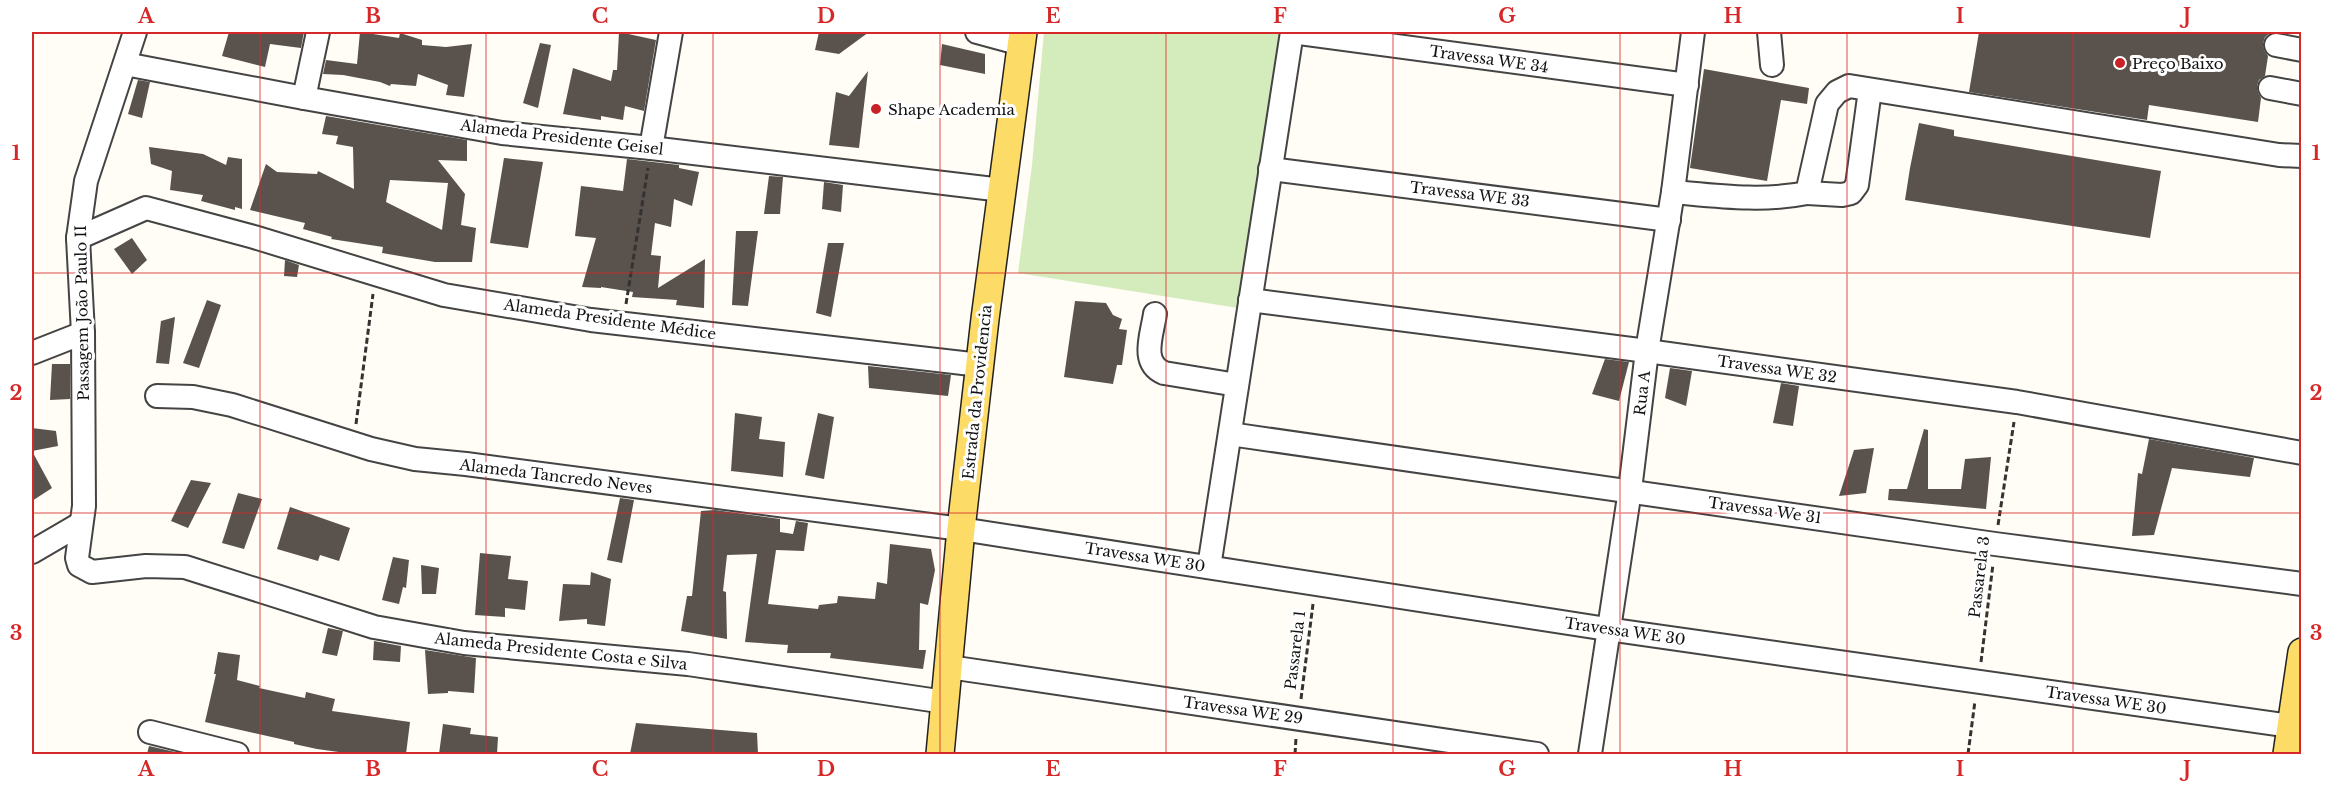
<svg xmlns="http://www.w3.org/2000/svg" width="2333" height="786" font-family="'Libre Baskerville',serif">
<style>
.green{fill:#d4ecbc}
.building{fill:#5a524d;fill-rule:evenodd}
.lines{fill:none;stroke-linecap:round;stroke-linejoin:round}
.minor-casing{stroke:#444;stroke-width:26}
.major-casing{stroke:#222;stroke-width:30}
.path{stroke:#333;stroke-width:3;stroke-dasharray:6 3;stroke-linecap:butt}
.minor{stroke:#fff;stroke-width:22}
.major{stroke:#fddb67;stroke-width:27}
.grid{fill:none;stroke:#d62828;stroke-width:1.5;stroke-opacity:0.55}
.poi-dot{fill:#c92126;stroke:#fff;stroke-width:2}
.labels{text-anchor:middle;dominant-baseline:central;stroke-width:6;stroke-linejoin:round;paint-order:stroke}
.street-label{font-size:15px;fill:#111;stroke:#fff}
.poi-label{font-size:15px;fill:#111;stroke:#fff;text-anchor:start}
.neatline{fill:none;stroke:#d62828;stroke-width:2}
.grid-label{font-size:20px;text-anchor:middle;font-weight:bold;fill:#d62828}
</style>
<rect width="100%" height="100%" fill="#fffdf5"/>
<path class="green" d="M1044,32H1281L1238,308L1018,273L1032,165Z"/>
<g class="building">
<path d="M229,32H304L301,48L270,44L265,67L222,56Z"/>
<path d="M360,32L399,38L400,33L422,40V45L446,47L472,44L464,97L446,95L448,85L418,74L416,86L391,84L390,86L380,82L343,75L323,74L326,60L357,64Z"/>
<path d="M619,32L656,40L644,111L625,106L623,120L601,116V120L563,114L573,68L611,81L613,70H617Z"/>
<path d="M819,32H869L839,54L815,50Z"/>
<path d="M1979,32H2271L2265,37L2263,43L2264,50L2268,56L2265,76L2259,80L2257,86L2258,93L2261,98L2258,122L2149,105L2147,120L1969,92Z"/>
<path d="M540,43L551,45L538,108L523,103Z"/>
<path d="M942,44L985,54V74L940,65Z"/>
<path d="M1704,69L1809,88L1807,104L1781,100L1767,181L1690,168Z"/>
<path d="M868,71L859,148L829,145L836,92L849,96Z"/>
<path d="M138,80L150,82L142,118L128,114Z"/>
<path d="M326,116L467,140V161L438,160L465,194L461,225L476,228L472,262H435L382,253L383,247L331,239L332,237L303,229L305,223L250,210L266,164L277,172L317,174L318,171L354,189L353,147L336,144L338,136L322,134ZM390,180L448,183L442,230L386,202Z"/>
<path d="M1919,123L1954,130V136L2161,171L2150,238L1905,200L1910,168Z"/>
<path d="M149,147L203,154L226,165L228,157L242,159V209L235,207V210L201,201L203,195L170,190L172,171L151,164Z"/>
<path d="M504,158L543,162L528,248L490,243Z"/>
<path d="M627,159L679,165V168L699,172L692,206L674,199L671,227L655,223L651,255L661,256L658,288L705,259L704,308L676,305L677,300L632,297L633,292L601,287V288L582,287L596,238L575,236L581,186L623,191Z"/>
<path d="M769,176L783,177L780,214H764Z"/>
<path d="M824,182L843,185L841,212L822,209Z"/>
<path d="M736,231H758L748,306L732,305Z"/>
<path d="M132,238L147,260L132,274L114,249Z"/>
<path d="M828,243H844L831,317L816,313Z"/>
<path d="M285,260L299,265L297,277L284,276Z"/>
<path d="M207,300L221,305L199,368L183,363Z"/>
<path d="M1075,301L1106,303L1113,315L1122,319L1119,329L1127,330L1122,365H1117L1113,384L1064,377Z"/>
<path d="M175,317L169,364L156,363L161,321Z"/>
<path d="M1605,359L1629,362L1619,401L1592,394Z"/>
<path d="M52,364H70V399L50,400Z"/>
<path d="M868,366L951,375L948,396L869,388Z"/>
<path d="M1670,368L1692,371L1686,406L1665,398Z"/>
<path d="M1781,383L1799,386L1793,426L1773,423Z"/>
<path d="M735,413L762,417L759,439L785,442L783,477L731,471Z"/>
<path d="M818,413L834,417L824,479L805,475Z"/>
<path d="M32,428L56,431L58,446L32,451Z"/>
<path d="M1924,429L1928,430V489H1961L1965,459L1991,457L1986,509L1888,500L1889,489H1907Z"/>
<path d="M2149,439L2254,458L2250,477L2172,468L2154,535L2132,536L2138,473L2142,474Z"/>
<path d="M1874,448L1866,493L1839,496L1854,450Z"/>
<path d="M32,451L52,488L32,501Z"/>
<path d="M191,480L211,483L188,528L171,521Z"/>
<path d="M238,493L262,499L244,549L222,543Z"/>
<path d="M620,498L634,500L622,563L607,560Z"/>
<path d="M290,507L350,528L339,561L320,555L318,561L277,549Z"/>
<path d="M715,510L780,519V532L793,534L796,521L808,523L804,551L776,550L768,604L818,609L819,605L837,603L838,596L875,599L877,582L887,584L890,544L931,549L935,570L928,605L920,603L919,650H926L923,669L830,658L831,653H787L788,645L745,642L757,554L727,555L723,591L726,592L727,639L681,631L687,596H692L701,511Z"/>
<path d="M480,553L511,556L508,579L528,581L525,610L505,608V617L475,615Z"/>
<path d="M393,557L409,560L406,588L403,587L399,604L382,600Z"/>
<path d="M421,565L439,568L436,594H422Z"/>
<path d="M591,572L611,579L605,626L587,624V619L559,621L563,584L590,585Z"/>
<path d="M328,628L343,631L337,656L322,653Z"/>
<path d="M374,641L401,646L400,662L373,660Z"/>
<path d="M425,650L476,658L474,693L448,691V693L428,694Z"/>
<path d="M218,652L240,655L237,680L260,686L259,688L305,698L306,692L335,699L332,711L410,722L406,754H353L317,749L294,744V742L205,722L216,674H214Z"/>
<path d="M636,723L757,733L758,754H630Z"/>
<path d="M443,724L471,728L470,734L498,737L497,754H439Z"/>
<path d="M149,746L184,754H147Z"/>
</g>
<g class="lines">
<g class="minor-casing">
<g id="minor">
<path d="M135,32L86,181L78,238L83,333L84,506L77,558L79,565L92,572L146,566L185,567L374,627L464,643L688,664L945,702"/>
<path d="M977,32L1021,44"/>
<path d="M1292,32L1687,85"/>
<path d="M1769,32L1772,65"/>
<path d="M2276,45L2302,50"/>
<path d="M125,64L304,98L502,133L651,148L1002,190"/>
<path d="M2270,88L2302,94"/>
<path d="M304,98L318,32"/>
<path d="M651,148L671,32"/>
<path d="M1270,169L1669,220"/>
<path d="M1673,192C1718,196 1762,202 1807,193L1827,104L1837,92L1849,86L2279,155L2302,156"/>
<path d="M1807,193L1842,195L1851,193L1857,185L1870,90"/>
<path d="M78,238L146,208L254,237L444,295L591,320L980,365"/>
<path d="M1250,300L1647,351L2017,402L2302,453"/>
<path d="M1155,314C1152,335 1140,363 1164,373L1237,385"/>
<path d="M32,353L83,333"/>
<path d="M157,396L193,397L232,405L371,449L415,459L466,464L961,529L1607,629L2290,726"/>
<path d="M1230,434L1995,544L2302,584"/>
<path d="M32,552L80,524"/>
<path d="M1209,567L1292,32"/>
<path d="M949,667L1537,754"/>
<path d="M150,732L237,754"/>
<path d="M1590,754L1630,490L1647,351L1673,192L1693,32"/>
</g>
</g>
<g class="major-casing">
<g id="major">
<path d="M940,754L961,529L985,319L1023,32"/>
<path d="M2287,754L2302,652"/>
</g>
</g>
<g class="path">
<path d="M626,304L648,168"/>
<path d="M356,424L373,294"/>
<path d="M1998,525L2014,422"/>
<path d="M1981,662L1993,564"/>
<path d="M1301,699L1313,604"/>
<path d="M1295,754L1296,738"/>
<path d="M1968,754L1975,701"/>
</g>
<use href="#minor" class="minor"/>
<use href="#major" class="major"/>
</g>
<path class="grid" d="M260,32V754M486,32V754M713,32V754M940,32V754M1166,32V754M1393,32V754M1620,32V754M1847,32V754M2073,32V754M32,273H2302M32,513H2302"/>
<g class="poi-dot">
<circle cx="2120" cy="63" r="6"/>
<circle cx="876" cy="109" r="6"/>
</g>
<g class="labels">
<g class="street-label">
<text transform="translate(1489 59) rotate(8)">Travessa WE 34</text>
<text transform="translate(562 137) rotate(7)">Alameda Presidente Geisel</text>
<text transform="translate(1470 194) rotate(7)">Travessa WE 33</text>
<text transform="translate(82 313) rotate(-91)">Passagem João Paulo II</text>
<text transform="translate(610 319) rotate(8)">Alameda Presidente Médice</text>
<text transform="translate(1777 369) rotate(8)">Travessa WE 32</text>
<text transform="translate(977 392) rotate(-84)">Estrada da Providencia</text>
<text transform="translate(1642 393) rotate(-83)">Rua A</text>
<text transform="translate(556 476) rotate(7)">Alameda Tancredo Neves</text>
<text transform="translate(1765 510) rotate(8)">Travessa We 31</text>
<text transform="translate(1145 557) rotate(9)">Travessa WE 30</text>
<text transform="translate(1979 577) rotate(-83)">Passarela 3</text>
<text transform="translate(1625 631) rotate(8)">Travessa WE 30</text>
<text transform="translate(1295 650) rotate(-83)">Passarela 1</text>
<text transform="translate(561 651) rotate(6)">Alameda Presidente Costa e Silva</text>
<text transform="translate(2106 700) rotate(8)">Travessa WE 30</text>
<text transform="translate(1243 710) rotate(8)">Travessa WE 29</text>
</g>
<g class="poi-label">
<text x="2132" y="63">Preço Baixo</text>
<text x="888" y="109">Shape Academia</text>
</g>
</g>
<rect width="2333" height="786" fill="none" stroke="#ffffff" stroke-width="66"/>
<rect x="33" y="33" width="2267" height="720" class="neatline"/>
<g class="grid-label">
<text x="146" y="23">A</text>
<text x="373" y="23">B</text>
<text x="600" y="23">C</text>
<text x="826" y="23">D</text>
<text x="1053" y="23">E</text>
<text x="1280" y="23">F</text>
<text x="1507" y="23">G</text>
<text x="1733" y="23">H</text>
<text x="1960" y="23">I</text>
<text x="2187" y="23">J</text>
<text x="16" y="160">1</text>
<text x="2316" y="160">1</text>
<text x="16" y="400">2</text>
<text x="2316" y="400">2</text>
<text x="16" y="640">3</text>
<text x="2316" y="640">3</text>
<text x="146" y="776">A</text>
<text x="373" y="776">B</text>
<text x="600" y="776">C</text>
<text x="826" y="776">D</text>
<text x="1053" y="776">E</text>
<text x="1280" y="776">F</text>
<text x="1507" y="776">G</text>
<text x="1733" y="776">H</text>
<text x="1960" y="776">I</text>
<text x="2187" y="776">J</text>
</g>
</svg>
